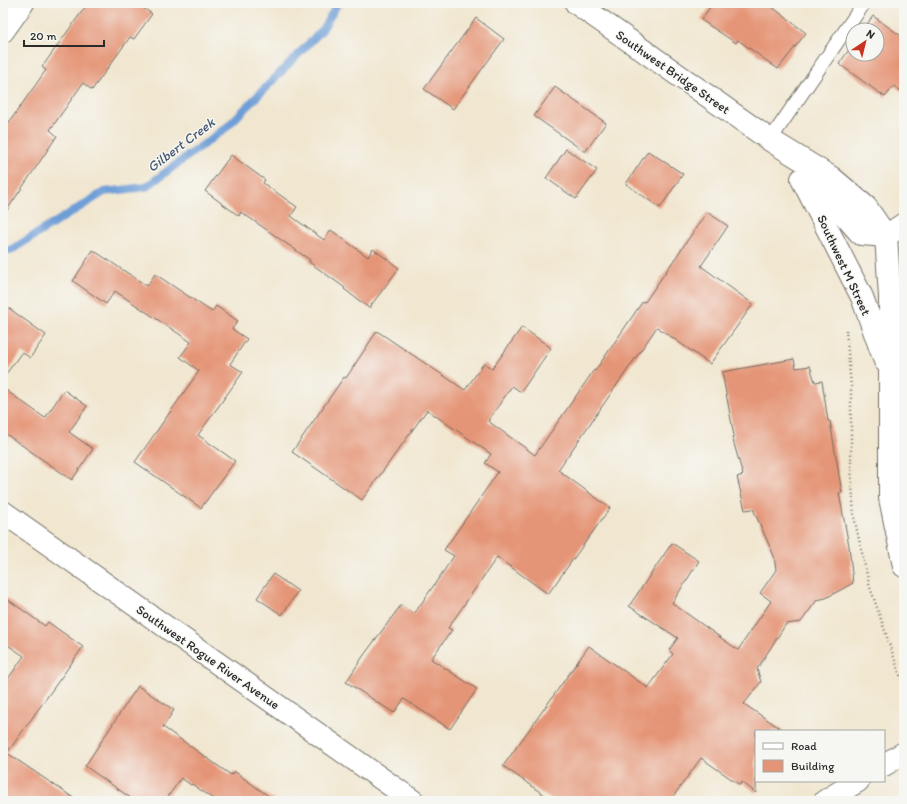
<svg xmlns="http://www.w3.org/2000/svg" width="907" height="804" viewBox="0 0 907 804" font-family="Itim,sans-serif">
  <rect width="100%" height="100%" fill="#f6f6f2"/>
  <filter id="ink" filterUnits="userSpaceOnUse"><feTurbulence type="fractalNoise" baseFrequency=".025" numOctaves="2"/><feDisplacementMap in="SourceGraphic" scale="8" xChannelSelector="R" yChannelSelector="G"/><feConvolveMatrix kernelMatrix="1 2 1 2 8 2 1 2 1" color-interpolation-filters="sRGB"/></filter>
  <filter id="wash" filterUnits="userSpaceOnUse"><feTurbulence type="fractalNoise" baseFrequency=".012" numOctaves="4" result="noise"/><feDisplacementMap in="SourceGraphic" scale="16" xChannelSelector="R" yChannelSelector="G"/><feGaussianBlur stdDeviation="0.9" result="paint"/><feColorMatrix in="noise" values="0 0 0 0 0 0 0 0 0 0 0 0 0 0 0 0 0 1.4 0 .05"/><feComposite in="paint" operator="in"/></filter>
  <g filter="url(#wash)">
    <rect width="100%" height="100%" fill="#f1e7d0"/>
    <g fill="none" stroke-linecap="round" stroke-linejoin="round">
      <path stroke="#6e9ed7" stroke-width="8" d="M 3,250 L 11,250 L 104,192 L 146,187 L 227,127 L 322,30 L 338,3"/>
    </g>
    <g id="blocks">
      <g fill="#e59577">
        <path d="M 88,3 L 136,3 L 152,14 L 134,39 L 130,37 L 92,90 L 83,83 L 50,130 L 57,136 L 3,216 L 3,131 L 46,70 L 42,67 Z"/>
        <path d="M 713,3 L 767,3 L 806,33 L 778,69 L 738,40 L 736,43 L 701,20 Z"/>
        <path d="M 873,16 L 904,38 L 904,93 L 894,86 L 885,97 L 839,64 L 853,44 L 853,54 L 877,54 L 877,30 L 863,30 Z"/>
        <path d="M 476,18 L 504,39 L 453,109 L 424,89 Z"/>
        <path d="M 555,87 L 606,123 L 585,152 L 534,116 Z"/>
        <path d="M 566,149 L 597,170 L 576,199 L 546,178 Z"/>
        <path d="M 648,151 L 683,174 L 660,208 L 626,184 Z"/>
        <path d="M 231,155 L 265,180 L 263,183 L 297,207 L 291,216 L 324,240 L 331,230 L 368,257 L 373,249 L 399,268 L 369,308 L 344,289 L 345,288 L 309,262 L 310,260 L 241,212 L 239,216 L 205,191 Z"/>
        <path d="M 707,212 L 728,226 L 701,266 L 753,304 L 710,364 L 657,327 L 558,470 L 610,508 L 548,594 L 497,557 L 448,628 L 452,630 L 431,659 L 477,689 L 450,729 L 404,699 L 394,713 L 346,682 L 364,655 L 401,605 L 414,614 L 454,556 L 444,550 L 498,472 L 485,463 L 491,454 L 427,410 L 362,500 L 292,452 L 344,377 L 346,378 L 377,331 L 465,390 L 484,363 L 492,369 L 522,327 L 551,348 L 521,392 L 512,386 L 488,421 L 535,455 L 594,370 L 595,371 L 643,301 L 645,302 Z"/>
        <path d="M 93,250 L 147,286 L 155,274 L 212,312 L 216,306 L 238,321 L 232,329 L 247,339 L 230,364 L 243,372 L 198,435 L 235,461 L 201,508 L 135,462 L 199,371 L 180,357 L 191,342 L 115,291 L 106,304 L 73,281 Z"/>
        <path d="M 3,304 L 46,335 L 30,358 L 22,352 L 3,378 Z"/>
        <path d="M 794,359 L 796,368 L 810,366 L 815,382 L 822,381 L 828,421 L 830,421 L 842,493 L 839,493 L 849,546 L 853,583 L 826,598 L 817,600 L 801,622 L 786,624 L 757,669 L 761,682 L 744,704 L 784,731 L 756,731 L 756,793 L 742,782 L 740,785 L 701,758 L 670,801 L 553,801 L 503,766 L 589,646 L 648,688 L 673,654 L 669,650 L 678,638 L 629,606 L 672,543 L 699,561 L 672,603 L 738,650 L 771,601 L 760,593 L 776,570 L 774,556 L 753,509 L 745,510 L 737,477 L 743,475 L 732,437 L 734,436 L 722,372 Z"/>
        <path d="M 3,388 L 45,418 L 64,390 L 87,406 L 69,432 L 93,449 L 72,480 L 3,432 Z"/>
        <path d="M 273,574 L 298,591 L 282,615 L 257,598 Z"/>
        <path d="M 3,596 L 45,626 L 48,622 L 83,647 L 7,753 L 78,801 L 3,801 L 3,686 L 24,656 L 3,642 Z"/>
        <path d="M 138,686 L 174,710 L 163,727 L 231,775 L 234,771 L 275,801 L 216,801 L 192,784 L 191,785 L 181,778 L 165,801 L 135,801 L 85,766 Z"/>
      </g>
    </g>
  </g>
  <g filter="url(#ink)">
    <use href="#blocks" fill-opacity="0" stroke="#706d65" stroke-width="1"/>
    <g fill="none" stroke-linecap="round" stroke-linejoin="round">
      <defs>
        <path id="service" d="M 770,140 L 864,3"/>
        <g id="minor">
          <path d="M 3,31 L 23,3"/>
          <path d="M 3,512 L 413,801"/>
          <path d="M 884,765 L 904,753"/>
          <path d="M 825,801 L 858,781"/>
        </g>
        <g id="tertiary">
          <path d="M 576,3 L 770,140 L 832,178 L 866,207 L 886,236"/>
          <path d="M 802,179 L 862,297 L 885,361"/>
          <path d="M 806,182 L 831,200 L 861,234 L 886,236"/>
          <path d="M 886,236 L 890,296 L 890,498 L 904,566"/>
          <path d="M 886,236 L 904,224"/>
        </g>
      </defs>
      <use href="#service" stroke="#706d65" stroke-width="15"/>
      <use href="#minor" stroke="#706d65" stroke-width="24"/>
      <use href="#tertiary" stroke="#706d65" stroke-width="24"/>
      <path stroke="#706d65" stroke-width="2.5" stroke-dasharray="1 3" stroke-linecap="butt" d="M 846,330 L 851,386 L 851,467 L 854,517 L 869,584 L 904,687"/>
      <use href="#service" stroke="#fff" stroke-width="13"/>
      <use href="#minor" stroke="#fff" stroke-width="22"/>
      <use href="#tertiary" stroke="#fff" stroke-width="22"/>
    </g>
  </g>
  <g text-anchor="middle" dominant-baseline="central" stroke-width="3" stroke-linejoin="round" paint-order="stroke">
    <g font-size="13" fill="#2b2b2b" stroke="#f6f6f2">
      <text transform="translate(673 72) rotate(35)">Southwest Bridge Street</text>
      <text transform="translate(844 265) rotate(65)">Southwest M Street</text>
      <text transform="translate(208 657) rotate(35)">Southwest Rogue River Avenue</text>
    </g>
    <g font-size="14" font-style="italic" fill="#465970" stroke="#f6f6f2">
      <text transform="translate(181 145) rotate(-37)">Gilbert Creek</text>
    </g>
  </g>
  <rect width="907" height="804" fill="none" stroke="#f6f6f2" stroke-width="16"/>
  <rect x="755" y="730" width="130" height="52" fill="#f6f6f2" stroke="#a5a5a2"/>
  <rect x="763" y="743" width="20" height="6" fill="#ffffff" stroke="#a5a5a2"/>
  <text x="791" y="750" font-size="12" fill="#2b2b2b">Road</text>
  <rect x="763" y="760" width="20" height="12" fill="#e59577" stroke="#a5a5a2"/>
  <text x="791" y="770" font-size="12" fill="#2b2b2b">Building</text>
  <g transform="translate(865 42) rotate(35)"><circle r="19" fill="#f6f6f2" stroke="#a5a5a2"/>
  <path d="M0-3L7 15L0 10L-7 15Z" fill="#c8321e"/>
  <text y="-6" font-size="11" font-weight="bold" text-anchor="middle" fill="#2b2b2b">N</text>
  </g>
  <path d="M24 40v6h80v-6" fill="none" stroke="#2b2b2b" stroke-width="2"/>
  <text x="30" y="40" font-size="12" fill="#2b2b2b" stroke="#f6f6f2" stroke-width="3" paint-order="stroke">20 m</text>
</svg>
